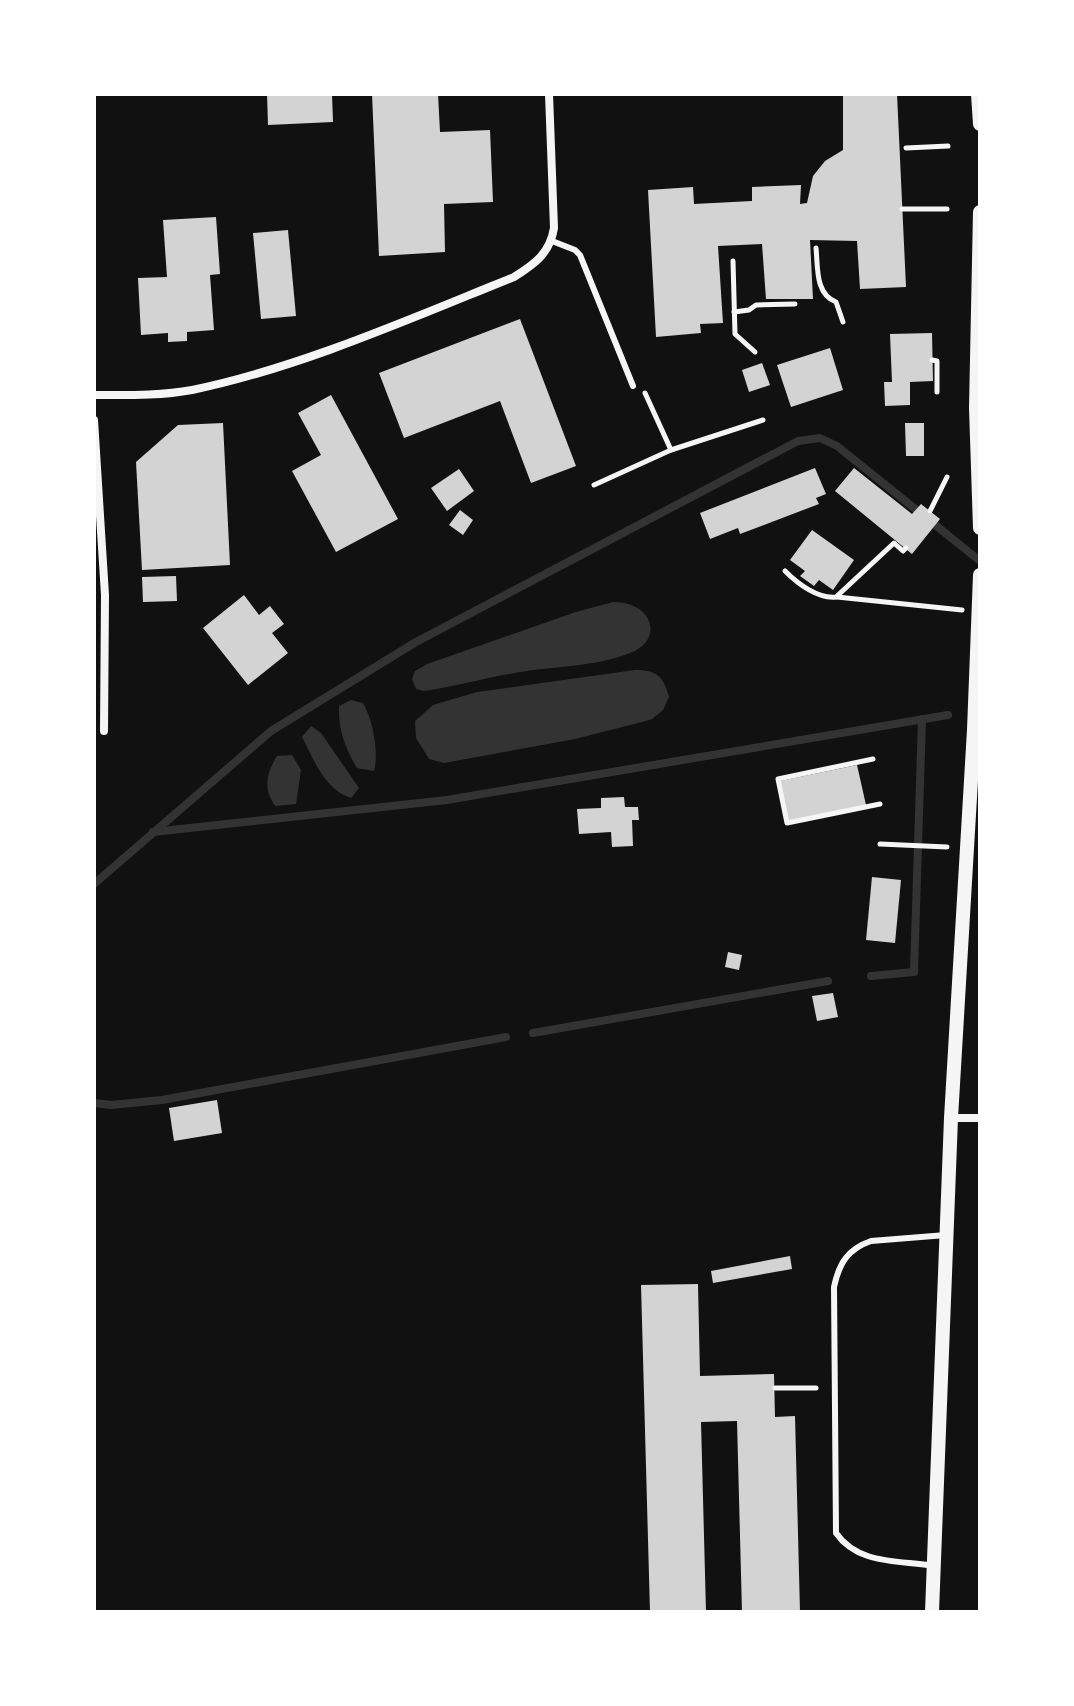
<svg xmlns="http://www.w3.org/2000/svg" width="1074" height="1706" viewBox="0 0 1074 1706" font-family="Quicksand,sans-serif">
  <rect width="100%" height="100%" fill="#111"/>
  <g fill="#333">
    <path d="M 613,602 C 654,602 664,640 630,653 C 598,666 561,666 527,671 C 492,676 459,686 424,691 L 416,689 L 412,679 L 415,671 L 427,664 L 576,612 Z"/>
    <path d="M 635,670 C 657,670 663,676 669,697 L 663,710 L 652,719 L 642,722 L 575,739 L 444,763 L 429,759 L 416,738 L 415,721 L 433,705 L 477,692 Z"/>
    <path d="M 351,700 L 363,703 C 373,720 379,753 374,771 L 357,768 C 345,748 338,729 339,706 Z"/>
    <path d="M 311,726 L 321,733 L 359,788 L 351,798 C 325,790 314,760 302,737 Z"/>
    <path d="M 292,755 L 301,770 L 296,804 L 275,806 C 263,788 266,774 277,756 Z"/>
  </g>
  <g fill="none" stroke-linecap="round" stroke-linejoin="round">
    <g stroke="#333" stroke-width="8">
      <path d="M 153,832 L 447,800 L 948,715"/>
      <path d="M 94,884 L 271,731 L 416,642 L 798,441 L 820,438 L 837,446 L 980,561"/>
      <path d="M 871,976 L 914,972 L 922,719"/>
      <path d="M 533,1033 L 828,981"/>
      <path d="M 94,1103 L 111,1105 L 162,1100 L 506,1037"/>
    </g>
  </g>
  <g fill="#d3d3d3">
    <path d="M 267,94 L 332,94 L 333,122 L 268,125 Z"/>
    <path d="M 372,94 L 438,94 L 440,132 L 490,130 L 493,202 L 444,204 L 445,252 L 379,256 Z"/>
    <path d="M 843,94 L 897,94 L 906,287 L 860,289 L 857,241 L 810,240 L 813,299 L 766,299 L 762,244 L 718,246 L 723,323 L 700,324 L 701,333 L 656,337 L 648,190 L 693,187 L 694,204 L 752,201 L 752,187 L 801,185 L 800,204 L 807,203 L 813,176 L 825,161 L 843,150 Z"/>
    <path d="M 216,217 L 220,274 L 210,275 L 214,330 L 187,332 L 187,341 L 168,342 L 168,333 L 141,335 L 138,278 L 167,277 L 163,220 Z"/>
    <path d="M 288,230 L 296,316 L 261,319 L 253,233 Z"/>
    <path d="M 520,319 L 576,466 L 531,483 L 500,401 L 404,438 L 379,373 Z"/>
    <path d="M 932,333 L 933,381 L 910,382 L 910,405 L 885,406 L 884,382 L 892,382 L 890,334 Z"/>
    <path d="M 830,348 L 843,390 L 791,407 L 777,365 Z"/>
    <path d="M 762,363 L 770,385 L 749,392 L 742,370 Z"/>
    <path d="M 331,395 L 398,519 L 336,552 L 292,471 L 321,455 L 298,413 Z"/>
    <path d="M 223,423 L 230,565 L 142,570 L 136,462 L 178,425 Z"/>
    <path d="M 905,423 L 924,423 L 924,456 L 906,456 Z"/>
    <path d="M 815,468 L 826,494 L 816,498 L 819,504 L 740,534 L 738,528 L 710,539 L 700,513 Z"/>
    <path d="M 854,468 L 912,514 L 921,504 L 940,519 L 912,554 L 835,491 Z"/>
    <path d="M 459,469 L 474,491 L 447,511 L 431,488 Z"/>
    <path d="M 460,510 L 473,520 L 463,535 L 449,525 Z"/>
    <path d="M 812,530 L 854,560 L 833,590 L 819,580 L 814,586 L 800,576 L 805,571 L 790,560 Z"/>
    <path d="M 176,576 L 177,601 L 143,602 L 142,577 Z"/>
    <path d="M 244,595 L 259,615 L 270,606 L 284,624 L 272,633 L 288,653 L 248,685 L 203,628 Z"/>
    <path d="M 857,765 L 866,805 L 788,821 L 780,781 Z"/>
    <path d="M 624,797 L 625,807 L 638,807 L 639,820 L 632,820 L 633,846 L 612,847 L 611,832 L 579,834 L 577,809 L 601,808 L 601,798 Z"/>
    <path d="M 872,877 L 901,880 L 895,943 L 866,940 Z"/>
    <path d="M 728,952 L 742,955 L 739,970 L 725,967 Z"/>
    <path d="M 833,993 L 838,1017 L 817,1021 L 812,996 Z"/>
    <path d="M 217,1100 L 222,1133 L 174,1141 L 169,1108 Z"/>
    <path d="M 790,1256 L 792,1269 L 713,1283 L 711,1271 Z"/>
    <path d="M 698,1284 L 700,1376 L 774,1374 L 775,1417 L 795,1416 L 800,1612 L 742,1612 L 737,1421 L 701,1422 L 706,1612 L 650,1612 L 641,1285 Z"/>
  </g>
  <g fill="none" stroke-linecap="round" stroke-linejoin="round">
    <g stroke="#f5f5f5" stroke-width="5">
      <path d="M 906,148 L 948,146"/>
      <path d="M 902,209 L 947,209"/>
      <path d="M 816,248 C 818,267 815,294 836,302 L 843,322"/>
      <path d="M 733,261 L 735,334 L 755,352"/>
      <path d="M 734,312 L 749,310 L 756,305 L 795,304"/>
      <path d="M 932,360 L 937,361 L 937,392"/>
      <path d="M 645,393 L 671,450"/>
      <path d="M 594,485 L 671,450 L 763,420"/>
      <path d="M 930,511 L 947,477"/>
      <path d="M 785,571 C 798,584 818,599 836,597 L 894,543 L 903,551 L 906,548"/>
      <path d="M 837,597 L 962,610"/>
      <path d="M 873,759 L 778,779 L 787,823 L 880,804"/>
      <path d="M 880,844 L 947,847"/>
      <path d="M 775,1388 L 816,1388"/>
    </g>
    <g stroke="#f5f5f5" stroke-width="6">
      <path d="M 552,241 L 575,250 L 580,255 L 633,386"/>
      <path d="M 934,1566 C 899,1560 858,1565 836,1533 L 834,1287 C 839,1263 848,1249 871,1241 L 946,1235"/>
    </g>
    <g stroke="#f5f5f5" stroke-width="8">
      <path d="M 94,395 C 126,395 160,396 192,390 C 299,368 412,318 514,277 C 535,264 550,253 554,228 L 549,94"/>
      <path d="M 94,420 L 105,595 L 104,731"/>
      <path d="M 951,1118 L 980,1118"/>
    </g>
    <g stroke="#f5f5f5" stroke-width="14">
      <path d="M 978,94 L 980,124"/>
      <path d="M 980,212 L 976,408 L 980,528"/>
      <path d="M 932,1612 L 951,1118 L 974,730 L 980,575"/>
    </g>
  </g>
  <rect width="1074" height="1706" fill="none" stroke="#ffffff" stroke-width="192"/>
</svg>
